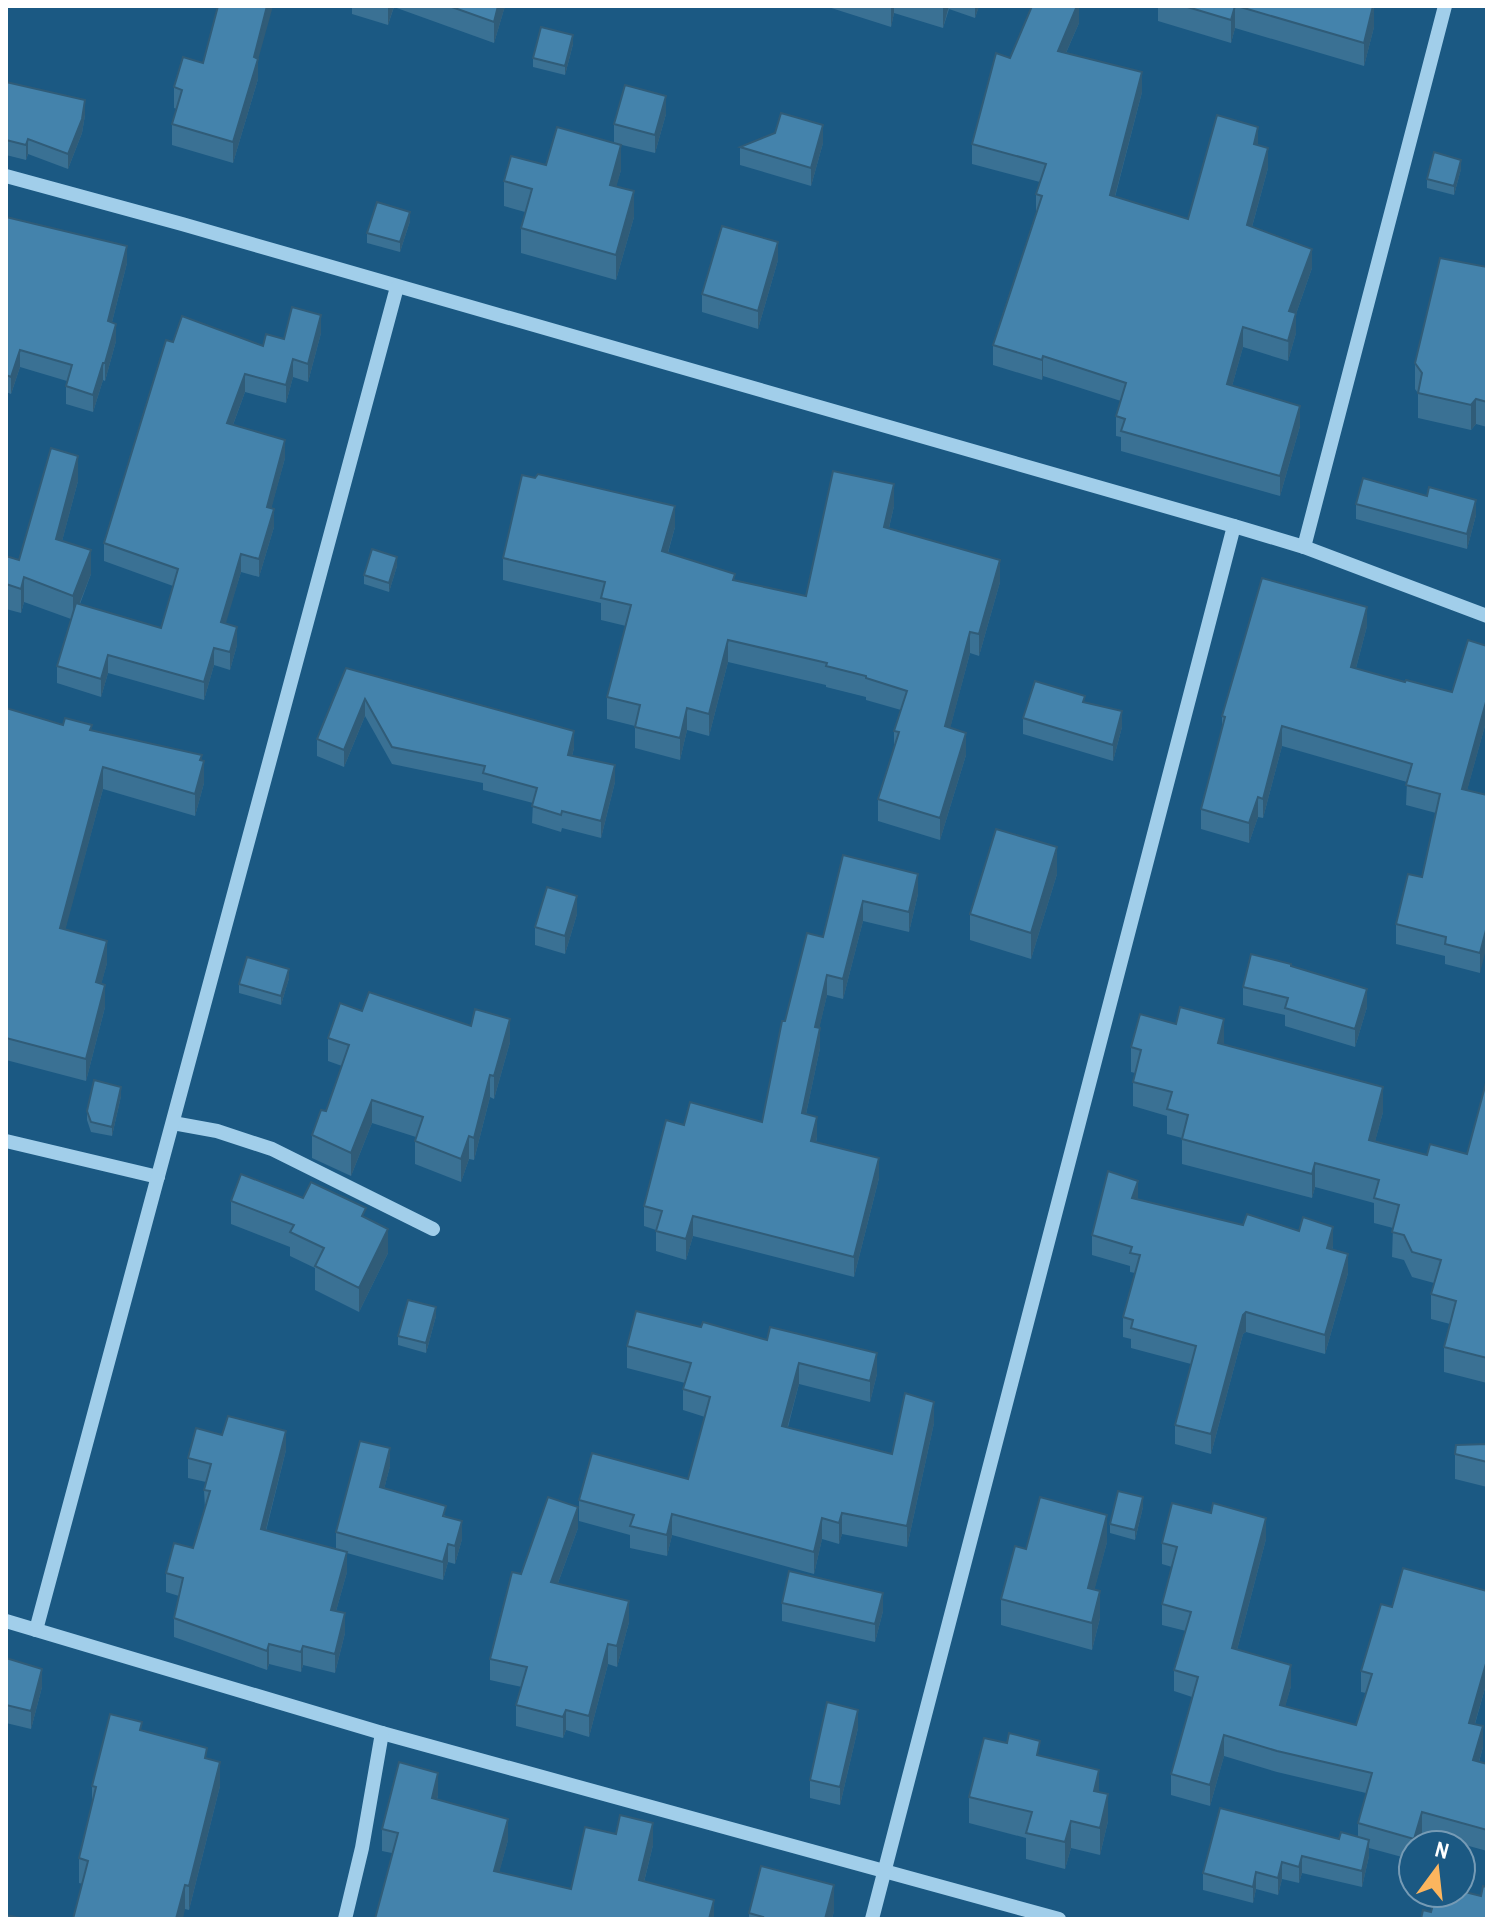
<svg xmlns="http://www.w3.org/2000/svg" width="1493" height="1925" viewBox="0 0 1493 1925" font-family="'Archivo Narrow',sans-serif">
  <rect width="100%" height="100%" fill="#1b5983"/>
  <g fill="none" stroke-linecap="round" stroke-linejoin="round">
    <g stroke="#a1ceea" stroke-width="14">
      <path d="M 6,176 L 182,224 L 1234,526 L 1304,547 L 1487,616"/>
      <path d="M 1304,547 L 1445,6"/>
      <path d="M 173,1123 L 217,1131 L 272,1149 L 433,1229"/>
      <path d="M 6,1141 L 158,1177"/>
      <path d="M 6,1621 L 382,1733 L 1059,1919"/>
      <path d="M 36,1630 L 397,287"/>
      <path d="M 345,1919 L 362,1848 L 382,1733"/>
      <path d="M 872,1919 L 1234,526"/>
    </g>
  </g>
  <g fill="#3a7194">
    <path d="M 345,6 L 505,6 L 494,43 L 394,7 L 388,25 L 352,14 L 352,8 Z"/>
    <path d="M 825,6 L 979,6 L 975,18 L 949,9 L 943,28 L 894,13 L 891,27 Z"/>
    <path d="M 1079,6 L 1079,23 L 1066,53 L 1142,92 L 1115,197 L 1188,219 L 1258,145 L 1268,168 L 1252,227 L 1312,268 L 1296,314 L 1296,333 L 1288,361 L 1243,347 L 1232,386 L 1300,426 L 1280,496 L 1121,451 L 1121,437 L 1116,436 L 1116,416 L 1121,401 L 1043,376 L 1042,380 L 993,365 L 993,345 L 1036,214 L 1036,194 L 1040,182 L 972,164 L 972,144 L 1010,58 Z"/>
    <path d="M 1158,6 L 1374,6 L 1374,27 L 1364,66 L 1235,28 L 1231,43 L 1158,21 Z"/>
    <path d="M 573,44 L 565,75 L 533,67 L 533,58 Z"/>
    <path d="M 258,60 L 258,79 L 233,163 L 172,145 L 172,124 L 177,109 L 174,108 L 174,87 Z"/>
    <path d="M 6,82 L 85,115 L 82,133 L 68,169 L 28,154 L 26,160 L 6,155 Z"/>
    <path d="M 666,114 L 655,153 L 614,143 L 614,124 Z"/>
    <path d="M 823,143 L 811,186 L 740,165 L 740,147 Z"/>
    <path d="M 546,165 L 621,170 L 616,186 L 634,217 L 616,280 L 521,253 L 521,228 L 525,212 L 504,206 L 504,181 Z"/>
    <path d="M 1461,169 L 1454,195 L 1427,188 L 1427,179 Z"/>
    <path d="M 6,217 L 127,263 L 112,322 L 116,341 L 105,381 L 103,380 L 93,412 L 66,404 L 66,386 L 67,381 L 20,367 L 11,394 L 6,392 Z"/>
    <path d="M 410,221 L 400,252 L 367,243 L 367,233 Z"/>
    <path d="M 778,260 L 758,329 L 702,312 L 702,294 Z"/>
    <path d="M 1487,267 L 1487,427 L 1476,424 L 1471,430 L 1418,418 L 1418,393 L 1415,389 L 1415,363 Z"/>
    <path d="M 321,333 L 308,382 L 293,377 L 286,403 L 245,392 L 233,425 L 285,458 L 271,508 L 274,527 L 259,577 L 241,572 L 225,623 L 237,645 L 230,670 L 214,665 L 204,700 L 108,673 L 101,697 L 57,683 L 57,666 L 71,619 L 24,602 L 21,613 L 6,609 L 6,556 L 19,560 L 78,481 L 62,541 L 91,574 L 80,604 L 161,628 L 173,586 L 104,561 L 104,543 L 173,342 L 263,346 L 284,339 Z"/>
    <path d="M 1356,504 L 1476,515 L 1467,549 L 1356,519 Z"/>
    <path d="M 894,506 L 889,528 L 1000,582 L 979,656 L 970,653 L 950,728 L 966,755 L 940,840 L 878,821 L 878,799 L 894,748 L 894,731 L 901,710 L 866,700 L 866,697 L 826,687 L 826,685 L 728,662 L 709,736 L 687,730 L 680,760 L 635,748 L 635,726 L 607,719 L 607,697 L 626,626 L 601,620 L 601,603 L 503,580 L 503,558 L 675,527 L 668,553 L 735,580 L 806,596 Z"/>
    <path d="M 397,566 L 389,592 L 364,584 L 364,575 Z"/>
    <path d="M 1367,626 L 1356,668 L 1405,682 L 1452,692 L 1487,646 L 1487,723 L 1486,722 L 1467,790 L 1487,795 L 1480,973 L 1445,964 L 1445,956 L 1396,944 L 1396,924 L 1422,877 L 1436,813 L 1406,805 L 1407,782 L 1282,746 L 1263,818 L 1258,817 L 1249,843 L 1201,829 L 1201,809 L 1222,729 L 1222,716 Z"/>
    <path d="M 346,668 L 574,748 L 572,756 L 615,782 L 601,838 L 562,828 L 561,832 L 532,823 L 533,803 L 483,790 L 483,783 L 392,764 L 365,716 L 344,767 L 317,756 L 317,739 Z"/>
    <path d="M 6,708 L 63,725 L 92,730 L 202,760 L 204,783 L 195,816 L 103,789 L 65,929 L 107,963 L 101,984 L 105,1007 L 86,1081 L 6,1060 Z"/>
    <path d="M 1023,718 L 1122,727 L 1113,761 L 1023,734 Z"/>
    <path d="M 843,855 L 918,894 L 909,932 L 863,921 L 843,999 L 827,995 L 819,1028 L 820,1048 L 806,1114 L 817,1137 L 816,1142 L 879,1178 L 854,1277 L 693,1236 L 686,1260 L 656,1251 L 656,1230 L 644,1226 L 644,1206 L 684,1125 L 762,1122 L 785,1021 L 823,937 Z"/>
    <path d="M 1057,874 L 1031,959 L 970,940 L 970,914 Z"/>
    <path d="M 577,914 L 565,954 L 535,945 L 535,927 Z"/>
    <path d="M 1291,966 L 1367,1007 L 1355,1047 L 1285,1026 L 1285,1015 L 1243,1005 L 1243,987 Z"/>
    <path d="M 289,978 L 281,1005 L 239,993 L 239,984 Z"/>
    <path d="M 362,1011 L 510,1042 L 494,1099 L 490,1097 L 474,1160 L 469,1159 L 461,1182 L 415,1164 L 415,1141 L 416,1137 L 372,1123 L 351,1176 L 312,1158 L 312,1135 L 326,1111 L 342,1066 L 328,1061 L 328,1038 Z"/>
    <path d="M 1176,1024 L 1383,1112 L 1375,1141 L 1427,1155 L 1467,1154 L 1487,1079 L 1487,1383 L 1444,1372 L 1444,1347 L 1450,1324 L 1431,1319 L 1431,1294 L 1434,1283 L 1412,1277 L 1404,1260 L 1392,1257 L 1393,1228 L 1374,1223 L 1374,1203 L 1315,1187 L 1312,1198 L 1182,1164 L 1182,1138 L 1167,1134 L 1167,1116 L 1133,1106 L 1133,1082 L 1135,1073 L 1131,1072 L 1131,1047 Z"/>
    <path d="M 121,1096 L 112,1136 L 91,1132 L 87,1120 L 87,1111 Z"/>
    <path d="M 303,1198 L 366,1219 L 388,1253 L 359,1312 L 315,1290 L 315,1268 L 290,1256 L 290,1247 L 231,1224 L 231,1201 Z"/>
    <path d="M 1138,1200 L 1333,1246 L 1332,1250 L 1348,1273 L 1325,1354 L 1246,1332 L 1243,1334 L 1211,1454 L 1175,1444 L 1175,1425 L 1191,1364 L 1131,1348 L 1131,1339 L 1123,1337 L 1123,1317 L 1135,1273 L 1130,1272 L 1130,1266 L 1092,1255 L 1092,1235 Z"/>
    <path d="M 636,1311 L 877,1374 L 870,1402 L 799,1384 L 788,1427 L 892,1454 L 934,1423 L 907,1547 L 842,1534 L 839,1544 L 822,1539 L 814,1574 L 672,1535 L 667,1556 L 630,1548 L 630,1535 L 579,1521 L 579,1500 L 688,1479 L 705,1417 L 683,1410 L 683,1389 L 685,1383 L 627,1368 L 627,1346 Z"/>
    <path d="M 436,1316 L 426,1353 L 398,1345 L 398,1336 Z"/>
    <path d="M 1487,1444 L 1487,1487 L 1455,1479 L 1455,1454 Z"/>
    <path d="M 286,1450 L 266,1531 L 336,1549 L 336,1532 L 390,1466 L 384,1489 L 446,1516 L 462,1539 L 455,1564 L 448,1562 L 443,1580 L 347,1553 L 347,1572 L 336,1611 L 345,1633 L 335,1673 L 303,1665 L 301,1672 L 269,1664 L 267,1670 L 174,1637 L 174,1618 L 179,1596 L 166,1592 L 166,1573 L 193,1548 L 205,1509 L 204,1490 L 206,1482 L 188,1478 L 188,1458 Z"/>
    <path d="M 1143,1507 L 1135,1540 L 1110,1533 L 1110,1524 Z"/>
    <path d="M 578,1528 L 558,1583 L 629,1622 L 617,1667 L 608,1664 L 589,1737 L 566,1730 L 563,1738 L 516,1726 L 516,1705 L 522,1687 L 490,1680 L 490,1659 L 521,1574 Z"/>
    <path d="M 1266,1539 L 1237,1650 L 1291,1686 L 1285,1706 L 1356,1725 L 1366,1693 L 1361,1692 L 1361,1671 L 1392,1607 L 1487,1591 L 1487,1681 L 1475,1724 L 1483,1747 L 1479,1762 L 1487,1764 L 1487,1851 L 1422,1833 L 1419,1845 L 1413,1845 L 1413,1860 L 1369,1848 L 1369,1856 L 1362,1887 L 1302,1873 L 1299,1883 L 1282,1879 L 1278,1895 L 1256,1889 L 1253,1903 L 1203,1890 L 1203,1873 L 1339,1839 L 1358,1837 L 1358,1823 L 1366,1793 L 1277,1772 L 1224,1756 L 1210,1806 L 1171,1795 L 1171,1774 L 1192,1697 L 1174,1691 L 1174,1670 L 1186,1631 L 1162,1625 L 1162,1604 L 1172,1567 L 1162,1564 L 1162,1543 Z"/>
    <path d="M 1107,1542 L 1094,1590 L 1100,1618 L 1092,1650 L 1001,1625 L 1001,1599 Z"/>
    <path d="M 782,1603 L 883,1611 L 875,1642 L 782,1621 Z"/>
    <path d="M 6,1658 L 42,1687 L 31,1729 L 6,1723 Z"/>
    <path d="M 858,1728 L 840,1805 L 810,1798 L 810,1780 Z"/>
    <path d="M 142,1730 L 207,1758 L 220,1786 L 189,1910 L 79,1883 L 79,1858 L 92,1805 L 92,1786 Z"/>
    <path d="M 1040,1756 L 1099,1792 L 1108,1821 L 1100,1855 L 1071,1848 L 1065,1869 L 1026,1859 L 1026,1838 L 969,1823 L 969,1797 Z"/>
    <path d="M 438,1795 L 437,1800 L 508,1840 L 499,1872 L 571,1889 L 653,1845 L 644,1882 L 714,1919 L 382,1851 L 382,1829 Z"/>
    <path d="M 834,1911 L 832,1919 L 749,1919 L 749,1913 Z"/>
  </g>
  <g fill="#305c78">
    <path d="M 267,6 L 273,6 L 258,60 L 258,79 L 233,163 L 233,142 Z"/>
    <path d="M 388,6 L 394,6 L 388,25 Z"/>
    <path d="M 498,6 L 505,6 L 494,43 L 494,22 Z"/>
    <path d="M 891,6 L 894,6 L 894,13 L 891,27 Z"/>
    <path d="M 943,6 L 949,6 L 943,28 Z"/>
    <path d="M 975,6 L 979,6 L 975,18 Z"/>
    <path d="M 1077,6 L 1079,6 L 1079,23 L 1058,71 L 1058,51 Z"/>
    <path d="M 1235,6 L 1235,28 L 1231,43 L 1231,20 Z"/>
    <path d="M 1374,6 L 1374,27 L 1364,66 L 1364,43 Z"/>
    <path d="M 573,35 L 573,44 L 565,75 L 565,66 Z"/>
    <path d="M 1142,72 L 1142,92 L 1110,215 L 1110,195 Z"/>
    <path d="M 666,96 L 666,114 L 655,153 L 655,135 Z"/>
    <path d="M 85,100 L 85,115 L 82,133 L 68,169 L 68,154 Z"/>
    <path d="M 823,125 L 823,143 L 811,186 L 811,168 Z"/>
    <path d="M 1258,127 L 1258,147 L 1254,144 Z"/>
    <path d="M 28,139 L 28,154 L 26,160 L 26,145 Z"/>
    <path d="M 621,145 L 621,170 L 610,210 L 610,185 Z"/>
    <path d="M 1268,148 L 1268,168 L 1247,245 L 1247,225 Z"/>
    <path d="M 1461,160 L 1461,169 L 1454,195 L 1454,186 Z"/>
    <path d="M 634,191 L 634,217 L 616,280 L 616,255 Z"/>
    <path d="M 410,212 L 410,221 L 400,252 L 400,242 Z"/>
    <path d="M 778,242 L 778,260 L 758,329 L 758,311 Z"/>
    <path d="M 127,246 L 127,263 L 108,338 L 108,321 Z"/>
    <path d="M 1312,249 L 1312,268 L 1296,314 L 1296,333 L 1288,361 L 1289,311 Z"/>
    <path d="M 321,315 L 321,333 L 308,382 L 308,364 Z"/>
    <path d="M 116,324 L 116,341 L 105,381 L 105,363 Z"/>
    <path d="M 1243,327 L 1243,347 L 1227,404 L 1227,384 Z"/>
    <path d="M 20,350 L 20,367 L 11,394 L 11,377 Z"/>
    <path d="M 1043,356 L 1043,376 L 1042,380 L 1042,360 Z"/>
    <path d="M 293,359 L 293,377 L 286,403 L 286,385 Z"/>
    <path d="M 103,363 L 103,380 L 93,412 L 93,395 Z"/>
    <path d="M 245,374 L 245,392 L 227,441 L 227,423 Z"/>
    <path d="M 1476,399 L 1476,424 L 1471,430 L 1471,405 Z"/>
    <path d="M 1300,406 L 1300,426 L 1280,496 L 1280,476 Z"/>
    <path d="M 285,440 L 285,458 L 267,525 L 267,507 Z"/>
    <path d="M 78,456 L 78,481 L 56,564 L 56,539 Z"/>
    <path d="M 894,484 L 894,506 L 884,549 L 884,527 Z"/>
    <path d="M 1476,500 L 1476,515 L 1467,549 L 1467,534 Z"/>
    <path d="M 675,506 L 675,527 L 662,573 L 662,551 Z"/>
    <path d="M 274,509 L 274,527 L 259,577 L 259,559 Z"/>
    <path d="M 91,550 L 91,574 L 73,620 L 73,596 Z"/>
    <path d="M 241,554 L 241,572 L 221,640 L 221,622 Z"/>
    <path d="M 397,557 L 397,566 L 389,592 L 389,583 Z"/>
    <path d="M 1000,560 L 1000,582 L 979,656 L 979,634 Z"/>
    <path d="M 24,577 L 24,602 L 21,613 L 21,589 Z"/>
    <path d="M 1367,607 L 1367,626 L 1351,687 L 1351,667 Z"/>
    <path d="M 237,627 L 237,645 L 230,670 L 230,652 Z"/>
    <path d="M 970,632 L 970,653 L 945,748 L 945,726 Z"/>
    <path d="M 728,640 L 728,662 L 709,736 L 709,714 Z"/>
    <path d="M 214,648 L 214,665 L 204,700 L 204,682 Z"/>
    <path d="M 108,655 L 108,673 L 101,697 L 101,679 Z"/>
    <path d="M 365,699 L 365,716 L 344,767 L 344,750 Z"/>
    <path d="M 1486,702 L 1486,722 L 1462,809 L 1462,789 Z"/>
    <path d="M 687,708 L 687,730 L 680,760 L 680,738 Z"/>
    <path d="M 1122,711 L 1122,727 L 1113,761 L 1113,745 Z"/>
    <path d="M 1282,726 L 1282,746 L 1263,818 L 1263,799 Z"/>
    <path d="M 574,731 L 574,748 L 568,772 L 568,755 Z"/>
    <path d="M 966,733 L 966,755 L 940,840 L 940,818 Z"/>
    <path d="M 202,755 L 202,770 L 204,761 L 204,783 L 195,816 L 195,794 Z"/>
    <path d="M 615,765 L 615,782 L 601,838 L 601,821 Z"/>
    <path d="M 103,767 L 103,789 L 60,950 L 60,928 Z"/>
    <path d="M 1258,797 L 1258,817 L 1249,843 L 1249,823 Z"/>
    <path d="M 1057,847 L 1057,874 L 1031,959 L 1031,933 Z"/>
    <path d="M 918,874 L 918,894 L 909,932 L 909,912 Z"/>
    <path d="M 577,896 L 577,914 L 565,954 L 565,936 Z"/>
    <path d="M 863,901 L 863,921 L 843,999 L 843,979 Z"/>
    <path d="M 1487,926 L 1487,945 L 1480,973 L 1480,953 Z"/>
    <path d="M 107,941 L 107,963 L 96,1004 L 96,982 Z"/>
    <path d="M 289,969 L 289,978 L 281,1005 L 281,996 Z"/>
    <path d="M 827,975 L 827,995 L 815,1047 L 815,1027 Z"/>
    <path d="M 105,985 L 105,1007 L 86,1081 L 86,1059 Z"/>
    <path d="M 1367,989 L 1367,1007 L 1355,1047 L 1355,1029 Z"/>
    <path d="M 510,1019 L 510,1042 L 494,1099 L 494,1076 Z"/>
    <path d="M 1224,1019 L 1224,1044 L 1218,1068 L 1218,1043 Z"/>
    <path d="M 820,1028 L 820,1048 L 802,1133 L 802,1113 Z"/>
    <path d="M 490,1075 L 490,1097 L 474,1160 L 474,1138 Z"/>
    <path d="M 121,1087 L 121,1096 L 112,1136 L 112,1127 Z"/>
    <path d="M 1383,1087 L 1383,1112 L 1369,1164 L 1369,1140 Z"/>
    <path d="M 372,1100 L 372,1123 L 351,1176 L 351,1153 Z"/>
    <path d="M 817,1117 L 817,1137 L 811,1161 L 811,1141 Z"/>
    <path d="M 469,1136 L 469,1159 L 461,1182 L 461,1159 Z"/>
    <path d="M 879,1158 L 879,1178 L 854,1277 L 854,1257 Z"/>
    <path d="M 1315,1163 L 1315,1187 L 1312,1198 L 1312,1174 Z"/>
    <path d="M 1138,1181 L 1138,1200 L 1132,1198 Z"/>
    <path d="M 693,1216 L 693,1236 L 686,1260 L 686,1239 Z"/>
    <path d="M 1333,1227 L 1333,1246 L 1327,1268 L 1327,1248 Z"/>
    <path d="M 388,1229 L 388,1253 L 359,1312 L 359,1288 Z"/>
    <path d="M 1348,1254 L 1348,1273 L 1325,1354 L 1325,1335 Z"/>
    <path d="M 436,1307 L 436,1316 L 426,1353 L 426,1343 Z"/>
    <path d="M 1246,1312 L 1246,1332 L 1243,1334 L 1211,1454 L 1211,1434 L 1243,1315 Z"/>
    <path d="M 877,1353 L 877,1374 L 870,1402 L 870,1381 Z"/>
    <path d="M 799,1363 L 799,1384 L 782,1447 L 782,1426 Z"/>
    <path d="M 934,1402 L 934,1423 L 907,1547 L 907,1526 Z"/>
    <path d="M 286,1431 L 286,1450 L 261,1549 L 261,1529 Z"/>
    <path d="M 390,1448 L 390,1466 L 380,1505 L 380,1487 Z"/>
    <path d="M 1143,1497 L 1143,1507 L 1135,1540 L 1135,1530 Z"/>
    <path d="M 578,1507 L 578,1528 L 551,1602 L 551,1582 Z"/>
    <path d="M 842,1513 L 842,1534 L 839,1544 L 839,1523 Z"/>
    <path d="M 672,1514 L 672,1535 L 667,1556 L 667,1535 Z"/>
    <path d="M 1107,1515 L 1107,1542 L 1088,1615 L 1088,1588 Z"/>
    <path d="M 822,1518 L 822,1539 L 814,1574 L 814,1552 Z"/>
    <path d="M 1266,1518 L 1266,1539 L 1232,1669 L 1232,1648 Z"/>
    <path d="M 462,1521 L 462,1539 L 455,1564 L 455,1546 Z"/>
    <path d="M 448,1544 L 448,1562 L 443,1580 L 443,1562 Z"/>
    <path d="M 347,1552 L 347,1572 L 331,1629 L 331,1610 Z"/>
    <path d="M 1100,1591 L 1100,1618 L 1092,1650 L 1092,1623 Z"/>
    <path d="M 883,1593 L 883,1611 L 875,1642 L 875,1624 Z"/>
    <path d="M 629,1601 L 629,1622 L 617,1667 L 617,1646 Z"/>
    <path d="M 345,1613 L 345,1633 L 335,1673 L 335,1654 Z"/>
    <path d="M 269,1644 L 269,1664 L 267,1670 L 267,1651 Z"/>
    <path d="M 608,1644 L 608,1664 L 589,1737 L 589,1716 Z"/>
    <path d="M 303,1646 L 303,1665 L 301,1672 L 301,1652 Z"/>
    <path d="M 1487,1660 L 1487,1681 L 1469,1744 L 1469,1723 Z"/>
    <path d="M 1291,1665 L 1291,1686 L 1280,1726 L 1280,1705 Z"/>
    <path d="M 42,1669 L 42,1687 L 31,1729 L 31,1711 Z"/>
    <path d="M 566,1710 L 566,1730 L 563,1738 L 563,1717 Z"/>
    <path d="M 858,1710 L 858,1728 L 840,1805 L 840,1787 Z"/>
    <path d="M 1483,1726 L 1483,1747 L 1473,1782 L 1473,1760 Z"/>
    <path d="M 1224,1735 L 1224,1756 L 1210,1806 L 1210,1785 Z"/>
    <path d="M 8,1761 L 8,1779 L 6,1788 L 6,1770 Z"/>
    <path d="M 220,1762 L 220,1786 L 189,1910 L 189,1886 Z"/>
    <path d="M 1099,1770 L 1099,1797 L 1094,1791 Z"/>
    <path d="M 438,1773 L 438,1795 L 432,1820 L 432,1798 Z"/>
    <path d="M 1108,1794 L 1108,1821 L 1100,1855 L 1100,1828 Z"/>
    <path d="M 1422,1812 L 1422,1833 L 1419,1845 L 1414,1845 L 1414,1839 Z"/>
    <path d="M 508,1819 L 508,1840 L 494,1892 L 494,1871 Z"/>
    <path d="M 1071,1821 L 1071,1848 L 1065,1869 L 1065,1842 Z"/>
    <path d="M 653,1823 L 653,1845 L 639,1902 L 639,1880 Z"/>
    <path d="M 1369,1840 L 1369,1856 L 1362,1887 L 1362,1871 Z"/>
    <path d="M 1302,1856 L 1302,1873 L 1299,1883 L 1299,1867 Z"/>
    <path d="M 1282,1862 L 1282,1879 L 1278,1895 L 1278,1878 Z"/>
    <path d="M 1256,1872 L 1256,1889 L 1253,1903 L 1253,1887 Z"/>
    <path d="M 185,1885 L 185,1909 L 183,1919 L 176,1919 Z"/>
    <path d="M 834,1885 L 834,1911 L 832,1919 L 825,1919 Z"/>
    <path d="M 714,1900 L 714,1919 L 709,1919 Z"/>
  </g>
  <g fill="#4483ac" stroke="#305c78" stroke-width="2">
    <path d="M 218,6 L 267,6 L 254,57 L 258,59 L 233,142 L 172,124 L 182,90 L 174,87 L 183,57 L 203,63 Z"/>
    <path d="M 449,6 L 498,6 L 494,22 Z"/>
    <path d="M 1032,6 L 1077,6 L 1058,51 L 1142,72 L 1110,195 L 1188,219 L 1217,115 L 1258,127 L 1254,144 L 1268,148 L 1247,225 L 1312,249 L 1289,311 L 1296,313 L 1288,341 L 1243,327 L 1227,384 L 1300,406 L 1280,476 L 1121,431 L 1125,419 L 1116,416 L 1126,383 L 1043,356 L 1042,360 L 993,345 L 1042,196 L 1036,194 L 1046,164 L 972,144 L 996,53 L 1010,58 Z"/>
    <path d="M 1184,6 L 1235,6 L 1231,20 Z"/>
    <path d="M 1237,6 L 1373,6 L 1364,43 Z"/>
    <path d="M 541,27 L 573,35 L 565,66 L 533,58 Z"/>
    <path d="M 6,82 L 85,100 L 82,119 L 68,154 L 28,139 L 26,145 L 6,140 Z"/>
    <path d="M 625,85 L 666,96 L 655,135 L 614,124 Z"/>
    <path d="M 781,113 L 823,125 L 811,168 L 740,147 L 775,133 Z"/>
    <path d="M 557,127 L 621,145 L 610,185 L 634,191 L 616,255 L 521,228 L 532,189 L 504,181 L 511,156 L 546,165 Z"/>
    <path d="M 1434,152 L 1461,160 L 1454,186 L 1427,179 Z"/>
    <path d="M 377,202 L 410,212 L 400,242 L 367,233 Z"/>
    <path d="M 6,217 L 127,246 L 108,321 L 116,324 L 105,363 L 103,363 L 93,395 L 66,386 L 72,365 L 20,350 L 11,377 L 6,375 Z"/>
    <path d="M 722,226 L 778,242 L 758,311 L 702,294 Z"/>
    <path d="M 1440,258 L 1487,267 L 1487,402 L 1476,399 L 1471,405 L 1418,393 L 1422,373 L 1415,363 Z"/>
    <path d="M 292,307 L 321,315 L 308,364 L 293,359 L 286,385 L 245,374 L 227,423 L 285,440 L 267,507 L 274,509 L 259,559 L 241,554 L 221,622 L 237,627 L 230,652 L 214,648 L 204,682 L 108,655 L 101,679 L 57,666 L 76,603 L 161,628 L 178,569 L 104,543 L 166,340 L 173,342 L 182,316 L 263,346 L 266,334 L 284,339 Z"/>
    <path d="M 51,448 L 78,456 L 56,539 L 91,550 L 73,596 L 24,577 L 21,589 L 6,584 L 6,556 L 19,560 Z"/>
    <path d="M 833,471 L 894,484 L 884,527 L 1000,560 L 979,634 L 970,632 L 945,726 L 966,733 L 940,818 L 878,799 L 899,732 L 894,731 L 907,691 L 866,678 L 866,676 L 826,666 L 827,663 L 728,640 L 709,714 L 687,708 L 680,738 L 635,727 L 640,705 L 607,697 L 631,605 L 601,598 L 605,582 L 503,558 L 522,475 L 535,478 L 538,474 L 675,506 L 662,551 L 735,574 L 733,580 L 806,596 Z"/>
    <path d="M 1363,478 L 1427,496 L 1429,487 L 1476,500 L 1467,534 L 1356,504 Z"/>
    <path d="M 372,549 L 397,557 L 389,583 L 364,575 Z"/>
    <path d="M 1262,578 L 1367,607 L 1351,667 L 1405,682 L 1406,680 L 1452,692 L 1468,640 L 1487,646 L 1487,703 L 1486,702 L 1462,789 L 1487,795 L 1487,926 L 1480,953 L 1445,944 L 1446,937 L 1396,924 L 1408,874 L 1422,877 L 1440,794 L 1406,785 L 1412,764 L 1282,726 L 1263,799 L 1258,797 L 1249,823 L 1201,809 L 1225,717 L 1222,716 Z"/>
    <path d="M 346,668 L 574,731 L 568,755 L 615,765 L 601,821 L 562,811 L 561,815 L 532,806 L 537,788 L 483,773 L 485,766 L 392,747 L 365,699 L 344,750 L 317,739 Z"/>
    <path d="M 1035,681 L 1085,696 L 1083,702 L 1122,711 L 1113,745 L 1023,718 Z"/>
    <path d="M 6,708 L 63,725 L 65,718 L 92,725 L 90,730 L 202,755 L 200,760 L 204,761 L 195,794 L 103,767 L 60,928 L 107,941 L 96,982 L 105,985 L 86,1059 L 6,1038 Z"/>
    <path d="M 996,829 L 1057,847 L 1031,933 L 970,914 Z"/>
    <path d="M 843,855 L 918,874 L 909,912 L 863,901 L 843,979 L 827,975 L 815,1027 L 820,1028 L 802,1113 L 817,1117 L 811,1141 L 879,1158 L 854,1257 L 693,1216 L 686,1239 L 656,1231 L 662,1211 L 644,1206 L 666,1120 L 684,1125 L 690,1102 L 762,1122 L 782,1021 L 785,1021 L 807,933 L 823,937 Z"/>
    <path d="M 547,887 L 577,896 L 565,936 L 535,927 Z"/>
    <path d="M 1251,954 L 1291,964 L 1291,966 L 1367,989 L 1355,1029 L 1285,1008 L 1288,998 L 1243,987 Z"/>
    <path d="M 247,957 L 289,969 L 281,996 L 239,984 Z"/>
    <path d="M 369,992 L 471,1026 L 475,1009 L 510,1019 L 494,1076 L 490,1075 L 474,1138 L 469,1136 L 461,1159 L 415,1141 L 423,1117 L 372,1100 L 351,1153 L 312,1135 L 321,1110 L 326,1111 L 349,1045 L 328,1038 L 340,1003 L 362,1011 Z"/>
    <path d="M 1180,1007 L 1224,1019 L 1218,1043 L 1383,1087 L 1369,1140 L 1427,1155 L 1430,1144 L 1467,1154 L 1487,1079 L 1487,1358 L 1444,1347 L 1456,1301 L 1431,1294 L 1441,1260 L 1412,1252 L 1404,1235 L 1392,1232 L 1399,1205 L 1374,1198 L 1379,1180 L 1315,1163 L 1312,1174 L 1182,1139 L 1188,1115 L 1167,1109 L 1172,1092 L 1133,1082 L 1141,1050 L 1131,1047 L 1140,1014 L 1176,1024 Z"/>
    <path d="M 94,1080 L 121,1087 L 112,1127 L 91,1122 L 87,1111 Z"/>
    <path d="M 1108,1171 L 1138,1181 L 1132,1198 L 1243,1225 L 1247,1214 L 1299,1231 L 1303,1217 L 1333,1227 L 1327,1248 L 1348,1254 L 1325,1335 L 1246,1312 L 1243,1315 L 1211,1434 L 1175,1425 L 1196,1346 L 1131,1328 L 1133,1320 L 1123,1317 L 1140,1255 L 1130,1253 L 1132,1247 L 1092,1235 Z"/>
    <path d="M 241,1174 L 303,1198 L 311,1182 L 366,1208 L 362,1216 L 388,1229 L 359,1288 L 315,1266 L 324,1248 L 290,1232 L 294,1225 L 231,1201 Z"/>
    <path d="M 408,1300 L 436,1307 L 426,1343 L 398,1336 Z"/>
    <path d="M 636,1311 L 701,1327 L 703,1322 L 767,1340 L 770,1327 L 877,1353 L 870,1381 L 799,1363 L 782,1426 L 892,1454 L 905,1393 L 934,1402 L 907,1526 L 842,1513 L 839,1523 L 822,1518 L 814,1552 L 672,1514 L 667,1535 L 630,1526 L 634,1515 L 579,1500 L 592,1453 L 688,1479 L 710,1397 L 683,1389 L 691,1363 L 627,1346 Z"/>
    <path d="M 228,1416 L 286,1431 L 261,1529 L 347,1552 L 331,1610 L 345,1613 L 335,1654 L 303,1646 L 301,1652 L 269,1644 L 267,1651 L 174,1618 L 183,1578 L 166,1573 L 174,1543 L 193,1548 L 210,1491 L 204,1490 L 211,1464 L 188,1458 L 196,1428 L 222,1435 Z"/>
    <path d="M 360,1441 L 390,1448 L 380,1487 L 446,1506 L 443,1516 L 462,1521 L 455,1546 L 448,1544 L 443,1562 L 336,1532 Z"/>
    <path d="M 1487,1444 L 1487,1462 L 1455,1454 L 1456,1445 Z"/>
    <path d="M 1118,1491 L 1143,1497 L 1135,1530 L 1110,1524 Z"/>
    <path d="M 548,1497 L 578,1507 L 551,1582 L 629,1601 L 617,1646 L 608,1644 L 589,1716 L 566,1710 L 563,1717 L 516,1705 L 527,1667 L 490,1659 L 512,1572 L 521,1574 Z"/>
    <path d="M 1040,1497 L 1107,1515 L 1088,1588 L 1100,1591 L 1092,1623 L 1001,1599 L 1015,1546 L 1026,1549 Z"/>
    <path d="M 1172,1503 L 1211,1513 L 1213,1503 L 1266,1518 L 1232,1648 L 1291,1665 L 1280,1705 L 1356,1725 L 1372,1674 L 1361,1671 L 1381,1604 L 1392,1607 L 1403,1568 L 1487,1591 L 1487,1660 L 1469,1723 L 1483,1726 L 1473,1760 L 1487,1764 L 1487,1830 L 1422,1812 L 1414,1839 L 1358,1823 L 1372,1773 L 1277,1751 L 1224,1735 L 1210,1785 L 1171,1774 L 1198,1677 L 1174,1670 L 1191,1612 L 1162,1604 L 1177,1547 L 1162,1543 Z"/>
    <path d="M 789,1571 L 883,1593 L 875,1624 L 782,1603 Z"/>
    <path d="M 6,1658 L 42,1669 L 31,1711 L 6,1705 Z"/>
    <path d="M 827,1702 L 858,1710 L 840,1787 L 810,1780 Z"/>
    <path d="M 110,1714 L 142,1722 L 140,1730 L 207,1748 L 205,1758 L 220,1762 L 189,1886 L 185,1885 L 176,1919 L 73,1919 L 88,1861 L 79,1858 L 96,1787 L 92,1786 Z"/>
    <path d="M 1009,1733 L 1040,1741 L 1037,1755 L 1099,1770 L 1094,1791 L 1108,1794 L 1100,1828 L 1071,1821 L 1065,1842 L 1026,1833 L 1032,1812 L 969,1797 L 984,1738 L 1007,1743 Z"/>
    <path d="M 399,1762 L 438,1773 L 432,1798 L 508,1819 L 494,1871 L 571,1889 L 585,1827 L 616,1834 L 620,1815 L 653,1823 L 639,1880 L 714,1900 L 709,1919 L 375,1919 L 398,1833 L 382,1829 Z"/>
    <path d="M 1220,1808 L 1339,1839 L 1341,1832 L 1369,1840 L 1362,1871 L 1302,1856 L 1299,1867 L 1282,1862 L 1278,1878 L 1256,1872 L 1253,1887 L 1203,1873 Z"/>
    <path d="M 761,1866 L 834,1885 L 825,1919 L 762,1919 L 763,1917 L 749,1913 Z"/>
    <path d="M 1483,1886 L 1487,1887 L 1487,1919 L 1421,1919 L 1423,1910 L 1431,1912 L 1436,1893 L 1461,1893 L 1461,1891 L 1481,1896 Z"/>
    <path d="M 6,1915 L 25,1919 L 6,1919 Z"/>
  </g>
  <rect width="1493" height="1925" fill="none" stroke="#ffffff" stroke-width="16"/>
  <g transform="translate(1437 1869) rotate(15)"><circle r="38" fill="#1b5983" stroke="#769bb5" stroke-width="2"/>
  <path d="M0-6L14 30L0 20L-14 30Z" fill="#fcb55e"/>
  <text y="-12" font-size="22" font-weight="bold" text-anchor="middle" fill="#ffffff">N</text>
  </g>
</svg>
